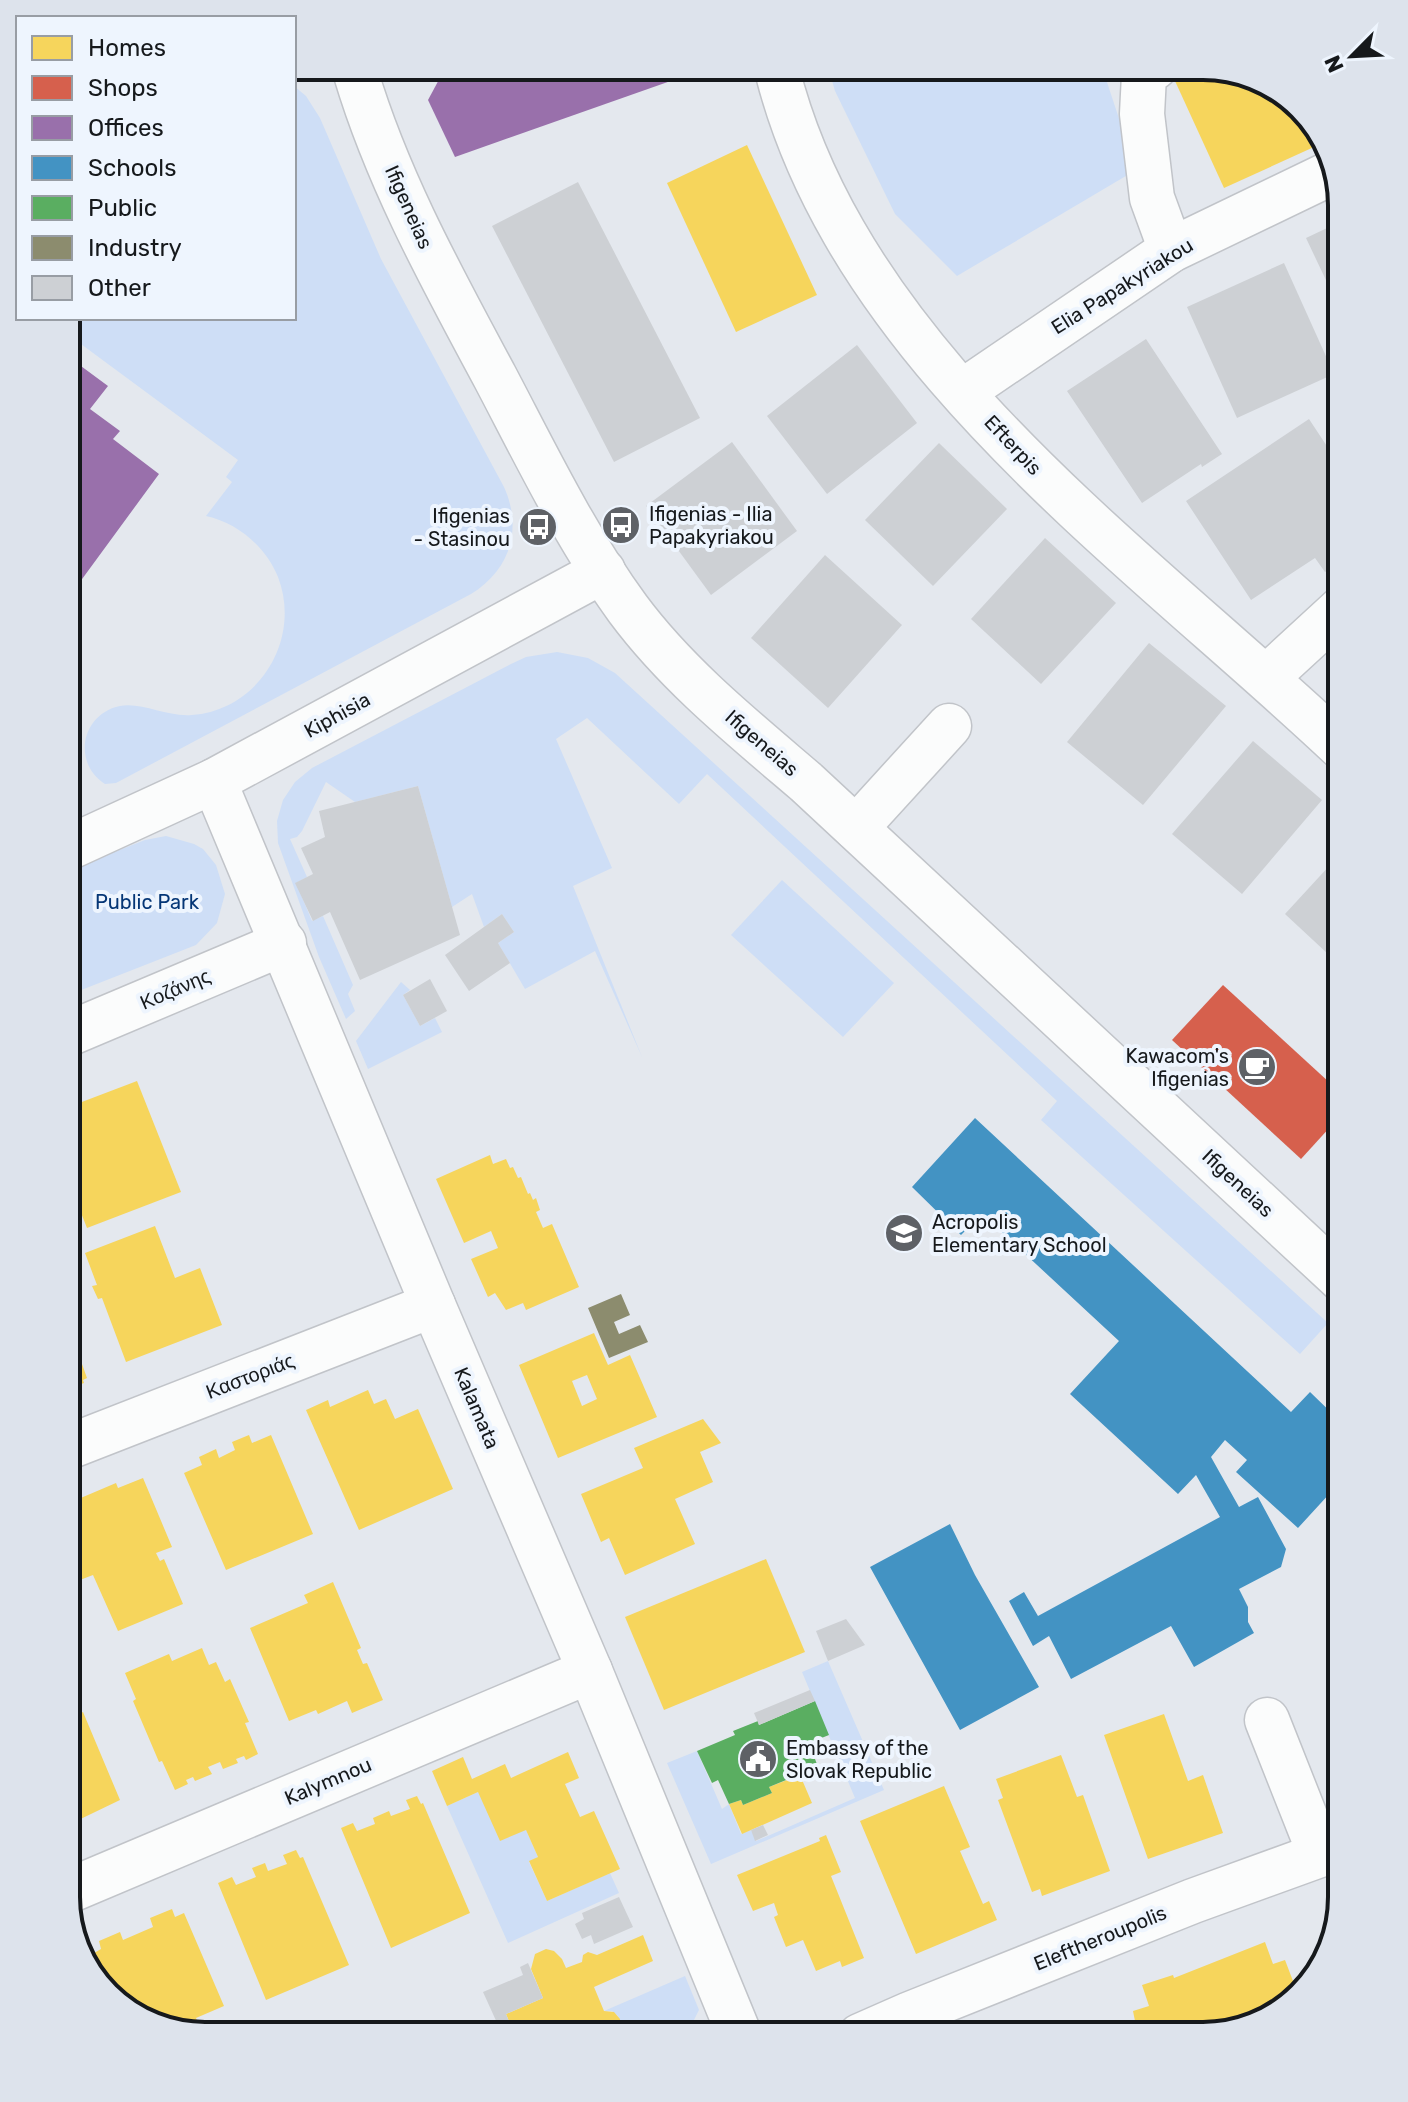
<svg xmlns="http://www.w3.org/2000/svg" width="1408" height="2102" viewBox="0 0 1408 2102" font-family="Rubik,sans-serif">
  <rect width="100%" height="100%" fill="#e4e8ee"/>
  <g fill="#cedef6">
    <path d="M 1102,67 L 1136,170 L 957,276 L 895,214 L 835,91 L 829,70 Z"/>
    <path d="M 294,86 L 306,96 L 320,118 L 381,259 L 504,487 C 523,529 510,570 471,594 L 116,783 L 105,784 C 72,763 81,714 120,706 C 142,702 166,717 192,715 C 259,710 302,639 278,577 C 266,547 238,523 206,516 L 232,482 L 226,477 L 238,460 L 66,333 L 66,318 L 294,318 Z"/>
    <path d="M 557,652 L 588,658 L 615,673 L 1328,1323 L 1300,1354 L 1041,1120 L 1057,1101 L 707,774 L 679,804 L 587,718 L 556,739 L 612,868 L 573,886 L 642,1057 L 595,951 L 525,989 L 498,943 L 514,932 L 502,914 L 484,927 L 472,894 L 452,907 L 418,786 L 355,802 L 326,782 L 302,831 L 297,837 L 290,839 L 307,877 L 296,883 L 312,921 L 323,916 L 353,985 L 348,994 L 355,1011 L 346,1019 L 319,957 L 278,843 L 277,821 L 283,800 L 295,782 L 312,768 L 511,664 L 526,657 Z"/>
    <path d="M 166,836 L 194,844 L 203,849 L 216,865 L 225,894 L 217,923 L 196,945 L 66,996 L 66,871 L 145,840 Z"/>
    <path d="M 782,880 L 894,983 L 843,1037 L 731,935 Z"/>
    <path d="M 401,982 L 410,990 L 403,995 L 420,1026 L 435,1018 L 442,1032 L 368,1069 L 356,1041 Z"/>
    <path d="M 828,1661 L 884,1790 L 711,1864 L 667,1763 L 697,1751 L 722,1809 L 729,1804 L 741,1834 L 751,1830 L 756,1841 L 855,1798 L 802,1672 Z"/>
    <path d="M 478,1792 L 526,1830 L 538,1857 L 529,1862 L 547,1901 L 610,1873 L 619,1893 L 508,1943 L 447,1806 Z"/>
    <path d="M 685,1976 L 699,2010 L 686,2036 L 644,2036 L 641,2030 L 628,2036 L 615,2036 L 613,2033 L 620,2026 L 618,2016 L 612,2011 L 604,2011 Z"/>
  </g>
  <g fill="#f6d55c" fill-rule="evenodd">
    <path d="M 1207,66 L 1273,85 L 1324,136 L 1325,142 L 1224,188 L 1175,81 Z"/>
    <path d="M 747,145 L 817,295 L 736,332 L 667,183 Z"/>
    <path d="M 137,1081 L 181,1192 L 87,1228 L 66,1175 L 66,1108 Z"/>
    <path d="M 490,1155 L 493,1164 L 506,1159 L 510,1168 L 513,1167 L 518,1178 L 521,1177 L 528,1194 L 530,1193 L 533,1200 L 536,1198 L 540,1210 L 536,1212 L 543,1228 L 552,1224 L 579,1287 L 526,1310 L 523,1303 L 506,1310 L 495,1293 L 488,1297 L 471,1259 L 498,1248 L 491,1231 L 464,1243 L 436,1179 Z"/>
    <path d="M 155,1226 L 175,1278 L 200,1268 L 222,1325 L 126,1362 L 102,1298 L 98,1299 L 92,1286 L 97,1285 L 85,1253 Z"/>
    <path d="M 66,1325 L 76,1349 L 71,1351 L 77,1366 L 82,1364 L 87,1378 L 83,1380 L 84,1383 L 66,1390 Z"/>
    <path d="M 594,1333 L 608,1365 L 630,1355 L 657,1417 L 558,1458 L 519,1365 ZM 587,1375 L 597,1399 L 582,1406 L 572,1381 Z"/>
    <path d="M 368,1390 L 374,1404 L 386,1399 L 395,1419 L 418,1409 L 453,1489 L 359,1530 L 306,1410 L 328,1400 L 330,1407 Z"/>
    <path d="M 703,1419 L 721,1443 L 700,1452 L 713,1482 L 675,1499 L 695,1544 L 625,1575 L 609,1538 L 601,1542 L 581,1494 L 643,1468 L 634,1448 Z"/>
    <path d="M 249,1435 L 252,1443 L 271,1435 L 313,1534 L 226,1570 L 184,1473 L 202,1465 L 199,1457 L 216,1449 L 219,1458 L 235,1450 L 232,1442 Z"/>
    <path d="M 143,1478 L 172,1547 L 156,1553 L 160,1561 L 164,1559 L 183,1604 L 118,1631 L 93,1575 L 80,1580 L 66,1546 L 66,1510 L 78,1505 L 76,1500 L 116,1483 L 118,1488 Z"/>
    <path d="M 766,1559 L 805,1652 L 664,1710 L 625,1617 Z"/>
    <path d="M 333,1582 L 361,1648 L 357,1650 L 363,1664 L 367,1663 L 383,1700 L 352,1713 L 347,1701 L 318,1714 L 316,1710 L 289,1721 L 250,1628 L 308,1603 L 304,1595 Z"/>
    <path d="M 202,1648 L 209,1665 L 216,1662 L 225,1682 L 230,1679 L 249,1722 L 245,1723 L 258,1754 L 246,1760 L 244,1756 L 236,1759 L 238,1763 L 223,1769 L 220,1762 L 208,1767 L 212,1774 L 195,1781 L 193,1777 L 186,1780 L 188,1784 L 175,1790 L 162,1761 L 159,1762 L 133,1701 L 136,1699 L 125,1673 L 169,1654 L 172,1661 Z"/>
    <path d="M 83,1712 L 120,1800 L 66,1826 L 66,1715 L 70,1713 L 72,1717 Z"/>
    <path d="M 1164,1714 L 1188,1781 L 1203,1775 L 1223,1833 L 1148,1859 L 1104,1735 Z"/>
    <path d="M 568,1752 L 579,1778 L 565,1784 L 580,1817 L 594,1811 L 620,1869 L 547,1901 L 529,1861 L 538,1857 L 526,1830 L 500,1841 L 478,1792 L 447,1806 L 432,1771 L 463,1757 L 472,1779 L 505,1764 L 511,1778 Z"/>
    <path d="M 1061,1755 L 1077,1797 L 1083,1795 L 1110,1871 L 1042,1896 L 1040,1889 L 1032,1892 L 998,1800 L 1003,1798 L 996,1779 Z"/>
    <path d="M 800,1775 L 812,1803 L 742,1834 L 729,1804 L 741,1800 L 743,1805 L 772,1793 L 769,1787 Z"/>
    <path d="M 944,1786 L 970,1847 L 960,1851 L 983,1904 L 989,1901 L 997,1920 L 916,1954 L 860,1821 Z"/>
    <path d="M 417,1796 L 421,1804 L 423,1803 L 470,1913 L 391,1948 L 341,1828 L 353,1823 L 357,1831 L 375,1824 L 373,1818 L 389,1811 L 391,1816 L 410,1809 L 406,1800 Z"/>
    <path d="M 826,1835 L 841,1872 L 831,1876 L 864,1958 L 842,1967 L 840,1961 L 816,1971 L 803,1940 L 786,1947 L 774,1917 L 778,1915 L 774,1903 L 753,1911 L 737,1875 L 820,1841 L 819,1838 Z"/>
    <path d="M 296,1850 L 300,1858 L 303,1857 L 349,1965 L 266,2000 L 218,1883 L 232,1877 L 236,1885 L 256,1877 L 252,1868 L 265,1863 L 268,1871 L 287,1864 L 283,1855 Z"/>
    <path d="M 172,1909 L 175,1917 L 184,1913 L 224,2006 L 196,2018 L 198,2023 L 180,2031 L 135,2017 L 112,1994 L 94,1953 L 101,1949 L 99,1941 L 120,1932 L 123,1940 L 153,1927 L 150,1918 Z"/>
    <path d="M 643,1935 L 653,1961 L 594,1987 L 604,2011 L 614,2012 L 620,2019 L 620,2026 L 613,2033 L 615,2036 L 515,2036 L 506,2014 L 543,1998 L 531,1969 L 535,1954 L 546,1949 L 554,1951 L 562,1959 L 566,1968 L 582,1962 L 583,1955 L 588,1952 L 597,1955 Z"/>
    <path d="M 1265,1942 L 1273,1964 L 1285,1960 L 1293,1981 L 1296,1980 L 1300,1990 L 1272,2018 L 1204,2036 L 1138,2036 L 1133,2011 L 1149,2006 L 1142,1985 L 1173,1975 L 1174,1978 Z"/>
  </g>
  <g fill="#d6604d">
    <path d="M 1223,985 L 1342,1094 L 1342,1114 L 1301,1159 L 1172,1040 Z"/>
    <path d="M 1342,1169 L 1342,1202 L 1326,1187 Z"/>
  </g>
  <g fill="#9970ab">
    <path d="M 699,71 L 455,157 L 428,100 L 442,74 Z"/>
    <path d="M 66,355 L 108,386 L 90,409 L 120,431 L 113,439 L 159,474 L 66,601 Z"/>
  </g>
  <g fill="#4393c3">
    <path d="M 975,1118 L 1291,1412 L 1310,1392 L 1342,1423 L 1342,1480 L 1298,1528 L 1236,1472 L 1247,1460 L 1225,1440 L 1211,1457 L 1239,1507 L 1258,1497 L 1286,1549 L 1281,1567 L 1239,1589 L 1248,1607 L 1248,1622 L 1254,1633 L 1194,1667 L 1171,1626 L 1071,1679 L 1049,1636 L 1033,1646 L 1009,1601 L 1024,1592 L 1038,1616 L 1220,1517 L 1196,1475 L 1178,1494 L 1070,1394 L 1119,1341 L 982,1214 L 961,1235 L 912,1187 Z"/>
    <path d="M 950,1524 L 975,1575 L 1039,1687 L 960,1730 L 870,1567 Z"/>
    <path d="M 1342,1624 L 1342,1647 L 1339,1648 L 1331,1627 Z"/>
  </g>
  <path fill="#5aae61" d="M 815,1701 L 829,1735 L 809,1743 L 818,1767 L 769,1787 L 772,1793 L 743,1805 L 741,1800 L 729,1804 L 718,1780 L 712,1783 L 697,1751 L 735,1735 L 733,1731 L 758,1721 L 759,1725 Z"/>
  <path fill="#8c8c6e" d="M 621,1294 L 630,1315 L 614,1322 L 619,1334 L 640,1325 L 648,1342 L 609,1358 L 588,1308 Z"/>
  <g fill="#cdd0d4">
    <path d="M 578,182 L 700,418 L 614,462 L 492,226 Z"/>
    <path d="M 1342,221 L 1342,314 L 1306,238 Z"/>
    <path d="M 1284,263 L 1334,374 L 1237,418 L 1187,307 Z"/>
    <path d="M 1146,339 L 1222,454 L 1202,467 L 1201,464 L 1142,503 L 1067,391 Z"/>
    <path d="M 857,345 L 917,423 L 827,494 L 767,416 Z"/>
    <path d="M 1309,419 L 1342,469 L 1342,561 L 1325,572 L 1315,558 L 1251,600 L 1186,501 Z"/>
    <path d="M 732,442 L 797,531 L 711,595 L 646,506 Z"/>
    <path d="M 939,443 L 1007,509 L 933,586 L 865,520 Z"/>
    <path d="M 1045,538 L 1116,603 L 1041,684 L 971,619 Z"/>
    <path d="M 825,555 L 902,625 L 828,708 L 751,638 Z"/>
    <path d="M 1149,643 L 1226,706 L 1143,805 L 1067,742 Z"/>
    <path d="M 1253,741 L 1322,800 L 1242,894 L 1172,834 Z"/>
    <path d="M 418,786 L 460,935 L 360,980 L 330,912 L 313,921 L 295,883 L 313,874 L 301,848 L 325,837 L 319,811 Z"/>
    <path d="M 1342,852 L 1342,967 L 1285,914 Z"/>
    <path d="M 502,914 L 514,932 L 498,943 L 510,963 L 469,991 L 445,955 Z"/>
    <path d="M 430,979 L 447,1011 L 420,1026 L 403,995 Z"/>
    <path d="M 846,1619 L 865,1645 L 828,1661 L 816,1631 Z"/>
    <path d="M 810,1690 L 815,1701 L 759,1725 L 754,1713 Z"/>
    <path d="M 763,1825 L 768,1835 L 755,1841 L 751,1830 Z"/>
    <path d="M 619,1897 L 633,1927 L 594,1944 L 591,1935 L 582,1939 L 575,1924 L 584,1919 L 582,1913 Z"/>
    <path d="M 528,1963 L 543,1998 L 506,2014 L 515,2036 L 503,2036 L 483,1992 L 523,1975 L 520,1967 Z"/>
  </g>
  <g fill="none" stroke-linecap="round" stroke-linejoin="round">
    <defs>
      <g id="minor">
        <path d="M 1155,67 L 1144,75 L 1142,114 L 1152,198 L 1171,250"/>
        <path d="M 777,70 C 849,357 1138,555 1342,748"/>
        <path d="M 356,74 C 388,181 443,280 495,377 C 536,455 576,538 628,609 C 677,675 744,729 806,782 L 1342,1280"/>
        <path d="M 962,392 L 1171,250 L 1333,172"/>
        <path d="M 1267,677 L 1342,608"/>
        <path d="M 214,781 L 433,1305 L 590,1671 L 740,2036"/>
        <path d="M 856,828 L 949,726"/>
        <path d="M 66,849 L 214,781 L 603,571"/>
        <path d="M 66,1035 L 284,943"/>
        <path d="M 66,1448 L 433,1305"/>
        <path d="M 1267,1720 L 1320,1854"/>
        <path d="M 66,1892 L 590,1671"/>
        <path d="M 860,2036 L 910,2014 L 1193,1901 L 1342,1847"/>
      </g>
    </defs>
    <use href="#minor" stroke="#c1c4c9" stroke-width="47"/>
    <use href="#minor" stroke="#fbfcfc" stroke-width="44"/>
  </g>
  <defs>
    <symbol id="bus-disc" viewBox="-11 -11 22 22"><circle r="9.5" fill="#5e6166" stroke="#eef5fe"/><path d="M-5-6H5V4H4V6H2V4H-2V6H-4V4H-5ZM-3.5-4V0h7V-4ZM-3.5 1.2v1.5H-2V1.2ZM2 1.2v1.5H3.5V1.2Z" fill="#fff"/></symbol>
    <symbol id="cafe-disc" viewBox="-11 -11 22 22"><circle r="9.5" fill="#5e6166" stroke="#eef5fe"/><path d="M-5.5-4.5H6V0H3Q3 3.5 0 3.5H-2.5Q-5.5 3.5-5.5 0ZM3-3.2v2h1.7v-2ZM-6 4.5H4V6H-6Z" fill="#fff"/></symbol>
    <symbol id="school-disc" viewBox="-11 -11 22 22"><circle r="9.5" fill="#5e6166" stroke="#eef5fe"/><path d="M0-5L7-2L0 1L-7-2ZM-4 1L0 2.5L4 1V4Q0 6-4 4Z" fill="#fff"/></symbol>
    <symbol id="civic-disc" viewBox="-11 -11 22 22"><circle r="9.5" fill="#5e6166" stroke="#eef5fe"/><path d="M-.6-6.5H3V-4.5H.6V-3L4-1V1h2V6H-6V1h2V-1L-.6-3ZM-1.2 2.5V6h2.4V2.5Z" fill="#fff"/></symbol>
  </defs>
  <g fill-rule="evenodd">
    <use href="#bus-disc" x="599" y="503" width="44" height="44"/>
    <use href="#bus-disc" x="516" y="505" width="44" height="44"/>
    <use href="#cafe-disc" x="1235" y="1045" width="44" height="44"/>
    <use href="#school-disc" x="882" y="1211" width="44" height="44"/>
    <use href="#civic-disc" x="736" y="1737" width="44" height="44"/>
  </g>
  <g text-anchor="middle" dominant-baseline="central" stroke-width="8" stroke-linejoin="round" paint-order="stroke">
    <g font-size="20" fill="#16191c" stroke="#eef5fe">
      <text transform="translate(409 207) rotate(66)">Ifigeneias</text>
      <text transform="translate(1122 286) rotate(-32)">Elia Papakyriakou</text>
      <text transform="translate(1013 445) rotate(47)">Efterpis</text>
      <text transform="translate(337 715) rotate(-29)">Kiphisia</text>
      <text transform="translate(762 743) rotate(41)">Ifigeneias</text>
      <text transform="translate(175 989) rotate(-23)">Κοζάνης</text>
      <text transform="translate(1238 1183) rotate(43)">Ifigeneias</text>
      <text transform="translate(250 1376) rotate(-21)">Καστοριάς</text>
      <text transform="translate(477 1408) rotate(67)">Kalamata</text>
      <text transform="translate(328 1781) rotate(-23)">Kalymnou</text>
      <text transform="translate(1100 1938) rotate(-22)">Eleftheroupolis</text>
    </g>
    <g font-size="20" fill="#16191c" stroke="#eef5fe" text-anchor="start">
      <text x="649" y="514">Ifigenias - Ilia<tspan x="649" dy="23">Papakyriakou</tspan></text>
      <text x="510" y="516" text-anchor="end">Ifigenias<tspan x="510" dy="23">- Stasinou</tspan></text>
      <text x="1229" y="1056" text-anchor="end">Kawacom's<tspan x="1229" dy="23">Ifigenias</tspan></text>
      <text x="932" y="1222">Acropolis<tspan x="932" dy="23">Elementary School</tspan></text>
      <text x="786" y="1748">Embassy of the<tspan x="786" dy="23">Slovak Republic</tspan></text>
    </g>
    <g font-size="20" fill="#053676" stroke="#eef5fe">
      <text x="147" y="902">Public Park</text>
    </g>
  </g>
  <path d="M0 0H1408V2102H0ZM205 80H1203A125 125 0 0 1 1328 205V1897A125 125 0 0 1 1203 2022H205A125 125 0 0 1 80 1897V205A125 125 0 0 1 205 80Z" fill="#dde3ec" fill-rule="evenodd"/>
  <path fill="none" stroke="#16191c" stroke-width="4" d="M205 80H1203A125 125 0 0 1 1328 205V1897A125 125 0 0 1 1203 2022H205A125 125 0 0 1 80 1897V205A125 125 0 0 1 205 80Z"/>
  <rect x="16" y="16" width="280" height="304" fill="#eef5fe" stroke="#989da4" stroke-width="2"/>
  <rect x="32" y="36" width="40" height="24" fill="#f6d55c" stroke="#989da4" stroke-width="2"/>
  <text x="88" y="56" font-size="24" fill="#16191c">Homes</text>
  <rect x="32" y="76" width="40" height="24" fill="#d6604d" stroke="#989da4" stroke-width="2"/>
  <text x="88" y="96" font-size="24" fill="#16191c">Shops</text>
  <rect x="32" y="116" width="40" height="24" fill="#9970ab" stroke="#989da4" stroke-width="2"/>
  <text x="88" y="136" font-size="24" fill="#16191c">Offices</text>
  <rect x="32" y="156" width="40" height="24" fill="#4393c3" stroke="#989da4" stroke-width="2"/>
  <text x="88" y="176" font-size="24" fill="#16191c">Schools</text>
  <rect x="32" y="196" width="40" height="24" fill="#5aae61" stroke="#989da4" stroke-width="2"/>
  <text x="88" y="216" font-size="24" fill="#16191c">Public</text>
  <rect x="32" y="236" width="40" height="24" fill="#8c8c6e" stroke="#989da4" stroke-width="2"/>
  <text x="88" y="256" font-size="24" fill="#16191c">Industry</text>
  <rect x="32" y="276" width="40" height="24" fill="#cdd0d4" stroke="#989da4" stroke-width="2"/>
  <text x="88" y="296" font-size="24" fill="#16191c">Other</text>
  <g transform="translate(1352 56) rotate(246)" stroke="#eef5fe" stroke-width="6" paint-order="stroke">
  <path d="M0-6L14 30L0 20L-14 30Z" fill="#16191c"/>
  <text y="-12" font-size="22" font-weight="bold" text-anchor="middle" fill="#16191c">N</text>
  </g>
</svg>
